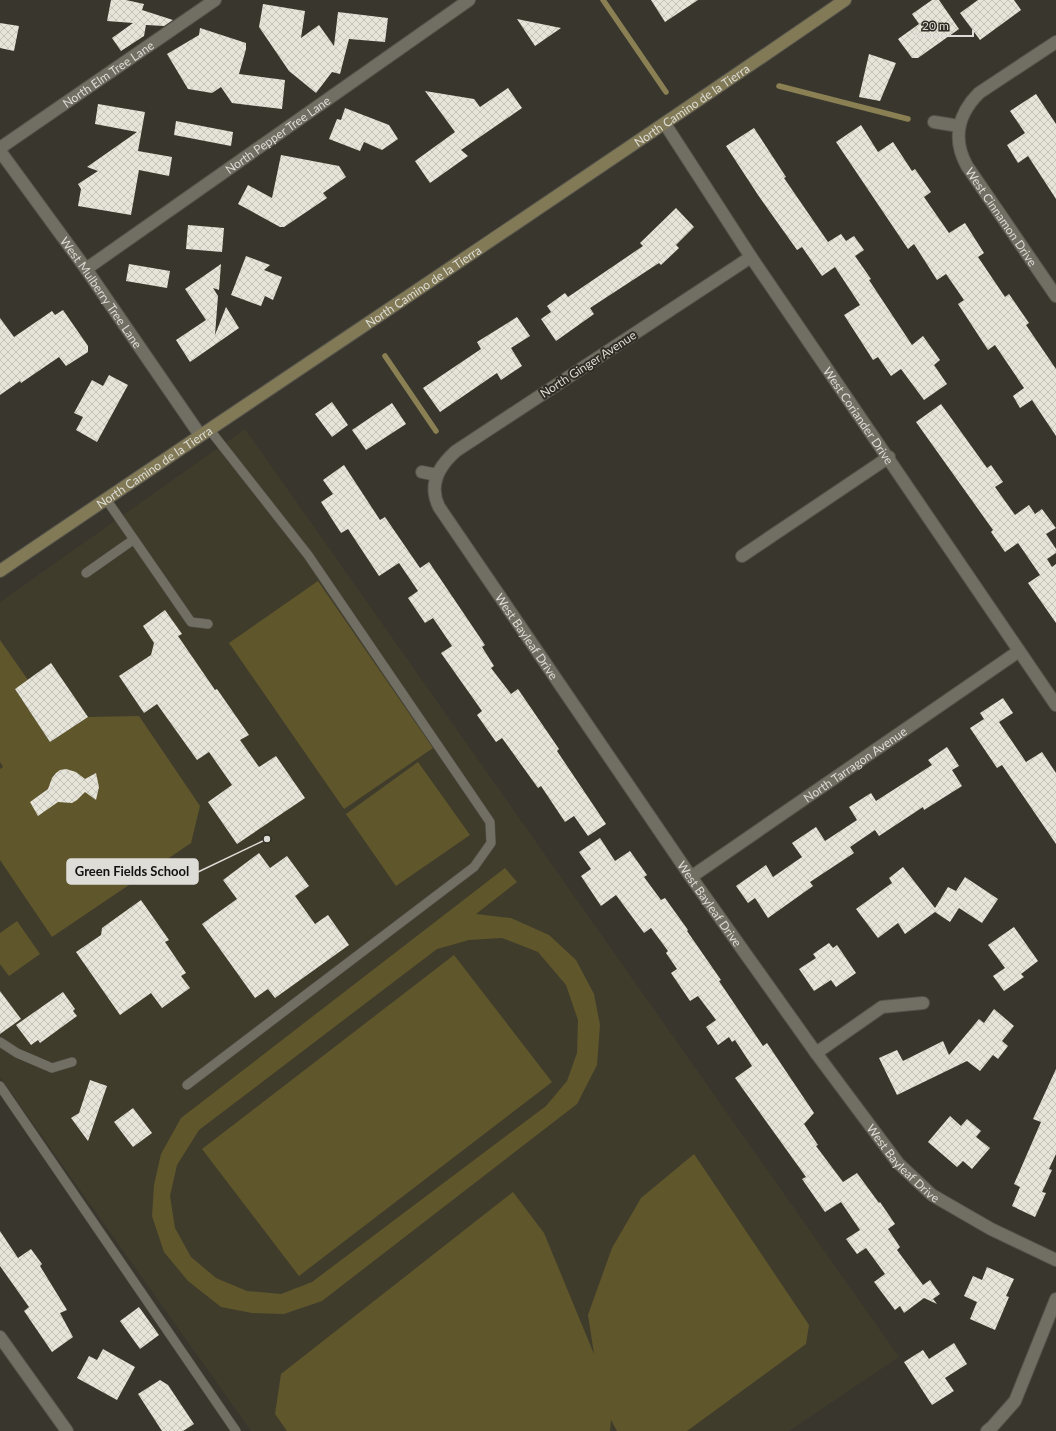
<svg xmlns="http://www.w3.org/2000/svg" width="1056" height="1431" viewBox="0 0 1056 1431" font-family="Lato,sans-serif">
  <defs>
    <pattern id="building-cross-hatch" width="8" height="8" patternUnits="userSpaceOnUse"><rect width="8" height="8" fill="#e6e4d8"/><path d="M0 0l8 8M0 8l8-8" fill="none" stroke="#c5c4ba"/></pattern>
  </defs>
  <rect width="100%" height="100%" fill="#38362d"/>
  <path fill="#403c2c" d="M 245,429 L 899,1357 L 789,1431 L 251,1431 L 0,1077 L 0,602 Z"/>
  <g fill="#5f562b" fill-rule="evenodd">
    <path d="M 318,581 L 433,748 L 344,809 L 229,643 Z"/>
    <path d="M 0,640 L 28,680 L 15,689 L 50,742 L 88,717 L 139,716 L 200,806 L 191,843 L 52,937 L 0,860 L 0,769 L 3,767 L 0,762 Z"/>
    <path d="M 418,762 L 470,835 L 396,886 L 346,814 Z"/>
    <path d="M 505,868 L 517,882 L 476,914 L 511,918 L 549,935 L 576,960 L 594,994 L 600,1025 L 597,1065 L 577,1104 L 322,1301 L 284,1314 L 252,1313 L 221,1307 L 188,1281 L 164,1252 L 152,1216 L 154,1185 L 161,1154 L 181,1118 ZM 502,938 L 538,952 L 566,985 L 578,1020 L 577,1053 L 567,1081 L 546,1106 L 312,1282 L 281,1294 L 247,1291 L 216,1278 L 191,1257 L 175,1228 L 170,1196 L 177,1165 L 199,1130 L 437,949 L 469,940 Z"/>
    <path d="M 17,921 L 40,954 L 9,976 L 0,964 L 0,933 Z"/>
    <path d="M 454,955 L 552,1082 L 299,1276 L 202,1149 Z"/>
    <path d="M 694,1154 L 809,1325 L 806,1344 L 687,1431 L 617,1431 L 611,1420 L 610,1431 L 287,1431 L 275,1414 L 281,1374 L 513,1192 L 544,1233 L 594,1354 L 588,1315 L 612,1248 L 641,1198 Z"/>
  </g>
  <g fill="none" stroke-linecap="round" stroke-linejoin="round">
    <g stroke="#8a8053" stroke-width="5.5">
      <path d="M 603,0 L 666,92"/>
      <path d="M 779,86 L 908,119"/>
      <path d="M 385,356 L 436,431"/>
    </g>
  </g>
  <g fill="url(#building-cross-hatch)">
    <path d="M 111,0 L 126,0 L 144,4 L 142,10 L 173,20 L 164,26 L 146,25 L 144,36 L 121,51 L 112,38 L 133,23 L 107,21 Z"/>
    <path d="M 651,0 L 698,0 L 665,22 Z"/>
    <path d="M 932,0 L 939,0 L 959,29 L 918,58 L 912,58 L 898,39 L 919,24 L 912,14 Z"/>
    <path d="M 978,0 L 1014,0 L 1021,10 L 980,40 L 960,13 Z"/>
    <path d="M 263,4 L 305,11 L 301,38 L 319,25 L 334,46 L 338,12 L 388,18 L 385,42 L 349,39 L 340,74 L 332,72 L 316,93 L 289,71 L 259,27 Z"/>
    <path d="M 517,19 L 561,28 L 535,46 Z"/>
    <path d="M 0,23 L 19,26 L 14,51 L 0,48 Z"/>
    <path d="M 200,28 L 246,43 L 246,49 L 239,74 L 285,80 L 282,109 L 232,103 L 221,87 L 212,93 L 188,89 L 167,54 L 199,35 Z"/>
    <path d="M 869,54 L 896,63 L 880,101 L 859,97 Z"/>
    <path d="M 508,88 L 522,108 L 461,150 L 468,156 L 430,183 L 415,161 L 455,132 L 425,91 L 474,99 L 480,107 Z"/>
    <path d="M 1036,94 L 1056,124 L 1056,199 L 1028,156 L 1018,163 L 1007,145 L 1025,133 L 1010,111 Z"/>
    <path d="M 98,104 L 145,112 L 138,151 L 172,157 L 169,176 L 139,170 L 131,215 L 78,206 L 81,189 L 78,184 L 98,171 L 87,167 L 137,132 L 95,124 Z"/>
    <path d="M 345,108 L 389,125 L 398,139 L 382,150 L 364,142 L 360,151 L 329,139 L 337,119 L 341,120 Z"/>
    <path d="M 176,121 L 233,132 L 231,146 L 174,135 Z"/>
    <path d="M 861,125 L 878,152 L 893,142 L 912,171 L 915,169 L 931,192 L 924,197 L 949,233 L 965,223 L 984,253 L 978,257 L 1005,297 L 1009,294 L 1029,323 L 1026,325 L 1056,369 L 1056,436 L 1032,400 L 1020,408 L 1013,396 L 1024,388 L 995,345 L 988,350 L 958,304 L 964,300 L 946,274 L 937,280 L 914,244 L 908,249 L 836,142 Z"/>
    <path d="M 754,128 L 786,177 L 784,178 L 828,242 L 841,234 L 846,241 L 854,236 L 864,250 L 855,256 L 871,279 L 869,280 L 912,345 L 923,336 L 940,360 L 934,365 L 947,384 L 924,400 L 901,369 L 891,376 L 878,357 L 873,360 L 844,315 L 860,305 L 835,267 L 822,276 L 802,247 L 797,250 L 758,195 L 726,146 Z"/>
    <path d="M 281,155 L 339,166 L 346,177 L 323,193 L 327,198 L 284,227 L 280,227 L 238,204 L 248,185 L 272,198 Z"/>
    <path d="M 676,208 L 694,227 L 676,245 L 679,248 L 661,265 L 659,263 L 590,308 L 594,314 L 556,341 L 541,319 L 551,312 L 547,306 L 565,293 L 568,297 L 643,246 L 640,243 Z"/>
    <path d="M 188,225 L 224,228 L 222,252 L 186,249 Z"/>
    <path d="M 246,256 L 270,265 L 264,270 L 282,277 L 273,300 L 265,296 L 261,306 L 231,295 Z"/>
    <path d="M 129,264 L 170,271 L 167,288 L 126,281 Z"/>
    <path d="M 221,264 L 219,290 L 213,288 L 218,296 L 215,335 L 226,307 L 239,328 L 190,362 L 176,340 L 206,320 L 185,289 Z"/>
    <path d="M 63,310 L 88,346 L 88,352 L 66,366 L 59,357 L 21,383 L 20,381 L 0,395 L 0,318 L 14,337 L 52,311 L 55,315 Z"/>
    <path d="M 517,317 L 530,336 L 511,348 L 522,366 L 501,380 L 497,373 L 440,412 L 423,388 L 481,349 L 477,342 Z"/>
    <path d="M 109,375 L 128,385 L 97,442 L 76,430 L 83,417 L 74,413 L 92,380 L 103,386 Z"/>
    <path d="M 332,402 L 348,425 L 332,437 L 315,414 Z"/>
    <path d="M 392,403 L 406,424 L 366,450 L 352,430 Z"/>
    <path d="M 941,404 L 987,468 L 991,465 L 1003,482 L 995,487 L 1015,515 L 1029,505 L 1035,514 L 1042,509 L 1056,528 L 1046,534 L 1056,549 L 1056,553 L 1047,559 L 1052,567 L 1056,564 L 1056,623 L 1028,583 L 1040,575 L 1018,543 L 1005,552 L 991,532 L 993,530 L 916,422 Z"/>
    <path d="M 344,465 L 380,520 L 385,517 L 420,568 L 429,562 L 485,645 L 482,647 L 494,666 L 491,668 L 511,694 L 518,689 L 559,749 L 557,751 L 606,824 L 588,836 L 574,816 L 565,822 L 541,786 L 538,788 L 502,738 L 496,742 L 477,715 L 482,711 L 441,653 L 452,646 L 433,618 L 425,623 L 408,598 L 418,591 L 399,563 L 379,576 L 348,529 L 341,533 L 321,502 L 333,494 L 323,480 Z"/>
    <path d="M 165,610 L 182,634 L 178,636 L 215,690 L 217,689 L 249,735 L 240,740 L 259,767 L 276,756 L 305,798 L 237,844 L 208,802 L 232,785 L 209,752 L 197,760 L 157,704 L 144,713 L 119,676 L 151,655 L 154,643 L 143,626 Z"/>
    <path d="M 51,663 L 88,717 L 50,742 L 15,689 Z"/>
    <path d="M 1003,698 L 1013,713 L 999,722 L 1026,762 L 1042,752 L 1056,773 L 1056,844 L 1002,765 L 997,768 L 970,728 L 984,719 L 980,713 Z"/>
    <path d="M 947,747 L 959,766 L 952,770 L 962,786 L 924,810 L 923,807 L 879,836 L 875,830 L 850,847 L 854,853 L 810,882 L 813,886 L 768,918 L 755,898 L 748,903 L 736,886 L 766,865 L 773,877 L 802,857 L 792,843 L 816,827 L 825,841 L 857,820 L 849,807 L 871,793 L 876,801 L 932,765 L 928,760 Z"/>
    <path d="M 66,769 L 76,772 L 85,779 L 96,773 L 99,787 L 96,800 L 85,792 L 77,800 L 72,803 L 58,802 L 38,816 L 30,802 L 48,789 L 52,778 L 56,773 L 60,770 Z"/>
    <path d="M 600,838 L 615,861 L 630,851 L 647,875 L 644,877 L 661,900 L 665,898 L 688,930 L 687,931 L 721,980 L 719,981 L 746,1021 L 763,1046 L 767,1043 L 814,1113 L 804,1124 L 818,1145 L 816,1146 L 843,1182 L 857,1173 L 879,1203 L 880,1202 L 895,1224 L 888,1229 L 900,1247 L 897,1250 L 923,1285 L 930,1280 L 940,1294 L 933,1299 L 937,1304 L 924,1298 L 904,1313 L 900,1306 L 895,1310 L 874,1282 L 885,1274 L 866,1248 L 857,1254 L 846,1239 L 860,1230 L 841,1202 L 825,1212 L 802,1179 L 806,1177 L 735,1078 L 752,1066 L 735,1040 L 732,1042 L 729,1037 L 718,1045 L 706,1027 L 716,1020 L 698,996 L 690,1001 L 671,973 L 677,969 L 666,953 L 668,951 L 651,928 L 644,933 L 616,895 L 601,906 L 581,876 L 591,869 L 579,852 Z"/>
    <path d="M 259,853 L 270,868 L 287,856 L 309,886 L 295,896 L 315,924 L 328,915 L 349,945 L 275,998 L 268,989 L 255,998 L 202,924 L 237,899 L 223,880 Z"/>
    <path d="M 903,867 L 935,908 L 948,887 L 956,891 L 965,877 L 998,899 L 982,923 L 959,908 L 950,922 L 935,912 L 905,934 L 898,923 L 878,938 L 856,909 L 892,883 L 889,878 Z"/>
    <path d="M 141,900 L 169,940 L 165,942 L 186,973 L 181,976 L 190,988 L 162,1008 L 151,993 L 120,1015 L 76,952 L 101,935 L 102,928 Z"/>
    <path d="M 1014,927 L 1038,961 L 1021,974 L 1024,977 L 1004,991 L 993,976 L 1005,968 L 988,945 Z"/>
    <path d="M 829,943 L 833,948 L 837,945 L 856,973 L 836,987 L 831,980 L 814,991 L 799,969 L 816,958 L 813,954 Z"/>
    <path d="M 0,991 L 21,1019 L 0,1034 Z"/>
    <path d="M 63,992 L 75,1009 L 73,1011 L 77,1016 L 40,1043 L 38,1040 L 31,1045 L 16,1025 Z"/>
    <path d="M 994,1009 L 1014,1026 L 1002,1041 L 1008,1046 L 998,1059 L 993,1055 L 980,1071 L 967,1061 L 897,1095 L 879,1058 L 897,1050 L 903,1061 L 943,1041 L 949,1055 L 979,1019 L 984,1023 Z"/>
    <path d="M 1056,1069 L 1056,1154 L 1049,1169 L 1052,1170 L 1042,1192 L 1046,1193 L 1035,1217 L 1012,1206 L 1020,1187 L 1014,1184 L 1041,1122 L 1033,1119 Z"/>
    <path d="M 90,1080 L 107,1086 L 88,1141 L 71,1118 L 79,1113 Z"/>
    <path d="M 133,1108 L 152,1133 L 133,1147 L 114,1122 Z"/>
    <path d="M 950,1116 L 961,1126 L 967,1119 L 981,1131 L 976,1137 L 990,1148 L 972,1169 L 963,1161 L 957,1167 L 928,1142 Z"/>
    <path d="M 0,1231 L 18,1258 L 31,1249 L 42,1264 L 40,1266 L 67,1310 L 60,1313 L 73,1337 L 52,1352 L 24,1311 L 29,1307 L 0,1266 Z"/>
    <path d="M 987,1267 L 1014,1279 L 1006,1296 L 1009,1297 L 995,1330 L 970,1319 L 977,1302 L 964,1296 L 973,1276 L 982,1280 Z"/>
    <path d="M 139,1307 L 159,1335 L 140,1349 L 120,1321 Z"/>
    <path d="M 954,1343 L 967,1364 L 945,1378 L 954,1391 L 932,1405 L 904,1362 L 923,1350 L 929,1359 Z"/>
    <path d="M 103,1349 L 135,1367 L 117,1400 L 77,1378 L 89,1356 L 97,1360 Z"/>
    <path d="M 160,1380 L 168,1385 L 194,1424 L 183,1431 L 162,1431 L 138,1394 Z"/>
  </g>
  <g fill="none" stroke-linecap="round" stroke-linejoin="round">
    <defs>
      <g id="lane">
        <path d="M 106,499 L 191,622 L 208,624"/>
        <path d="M 86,573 L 133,540"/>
        <path d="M 0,1042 L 17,1053 L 52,1068 L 72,1062"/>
        <path d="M 187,1085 L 474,867 L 491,843 L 490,822 L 308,555 L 209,429"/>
        <path d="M 0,1086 L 236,1431"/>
      </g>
      <g id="street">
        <path id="s1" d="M 1056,42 L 979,93 C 958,114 952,139 967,166 L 1056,296"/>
        <path d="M 934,122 L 959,126"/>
        <path id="s2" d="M 665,124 L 751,257 L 1056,705"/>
        <path id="s3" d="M 0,148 L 215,0"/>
        <path id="s4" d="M 0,151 L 86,269 L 200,435"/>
        <path id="s5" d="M 751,257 L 456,451 C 439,466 428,485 439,507 L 691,877 L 816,1053 L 898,1163 L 932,1195 L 991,1229 L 1056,1260"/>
        <path id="s6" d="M 86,269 L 469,0"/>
        <path d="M 422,472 L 437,475"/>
        <path d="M 742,556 L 889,457"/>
        <path id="s7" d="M 691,877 L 1019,651"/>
        <path d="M 816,1053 L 882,1007 L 923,1003"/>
        <path d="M 0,1337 L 67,1431"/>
        <path d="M 987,1431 L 992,1427 L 1015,1401 L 1056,1299"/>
      </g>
      <g id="secondary">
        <path id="s8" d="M 0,571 C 281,380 565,193 845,0"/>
      </g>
    </defs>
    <use href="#lane" stroke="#55534b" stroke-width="10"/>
    <use href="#street" stroke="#55534b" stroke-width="14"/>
    <use href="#secondary" stroke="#55534b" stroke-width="14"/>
    <use href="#lane" stroke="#716e64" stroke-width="9"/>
    <use href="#street" stroke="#716e64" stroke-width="12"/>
    <use href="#secondary" stroke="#827a56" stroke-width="12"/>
  </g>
  <g text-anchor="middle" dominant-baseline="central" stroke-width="4" stroke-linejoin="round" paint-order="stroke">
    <g font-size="12" fill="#dddcd6" stroke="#2e2c23">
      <text stroke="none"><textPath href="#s3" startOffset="131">North Elm Tree Lane</textPath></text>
      <text stroke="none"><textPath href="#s8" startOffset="834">North Camino de la Tierra</textPath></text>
      <text stroke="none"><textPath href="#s6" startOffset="234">North Pepper Tree Lane</textPath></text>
      <text stroke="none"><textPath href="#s1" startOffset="234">West Cinnamon Drive</textPath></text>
      <text stroke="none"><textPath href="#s8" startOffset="510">North Camino de la Tierra</textPath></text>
      <text stroke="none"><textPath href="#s4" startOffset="174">West Mulberry Tree Lane</textPath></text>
      <text transform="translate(588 364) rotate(-33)">North Ginger Avenue</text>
      <text stroke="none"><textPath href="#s2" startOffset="350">West Coriander Drive</textPath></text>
      <text stroke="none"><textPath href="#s8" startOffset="186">North Camino de la Tierra</textPath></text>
      <text stroke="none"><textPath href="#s5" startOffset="573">West Bayleaf Drive</textPath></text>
      <text stroke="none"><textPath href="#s7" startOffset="199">North Tarragon Avenue</textPath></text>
      <text stroke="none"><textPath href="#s5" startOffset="897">West Bayleaf Drive</textPath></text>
      <text stroke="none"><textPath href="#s5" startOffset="1221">West Bayleaf Drive</textPath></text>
    </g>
  </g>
  <path fill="none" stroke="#dddcd6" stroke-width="1.5" d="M267 839L198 872"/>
  <circle fill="#dddcd6" stroke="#2e2c23" stroke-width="1.5" cx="267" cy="839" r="4"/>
  <rect fill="#dddcd6" stroke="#dddcd6" stroke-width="1.5" x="67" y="859" width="131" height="25" rx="4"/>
  <g font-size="13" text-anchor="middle" font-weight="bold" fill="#111">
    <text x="132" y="876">Green Fields School</text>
  </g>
  <path d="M916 30v6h57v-6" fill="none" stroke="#dddcd6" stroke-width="2"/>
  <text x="922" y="30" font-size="12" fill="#dddcd6" stroke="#2e2c23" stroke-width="3" paint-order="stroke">20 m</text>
</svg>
